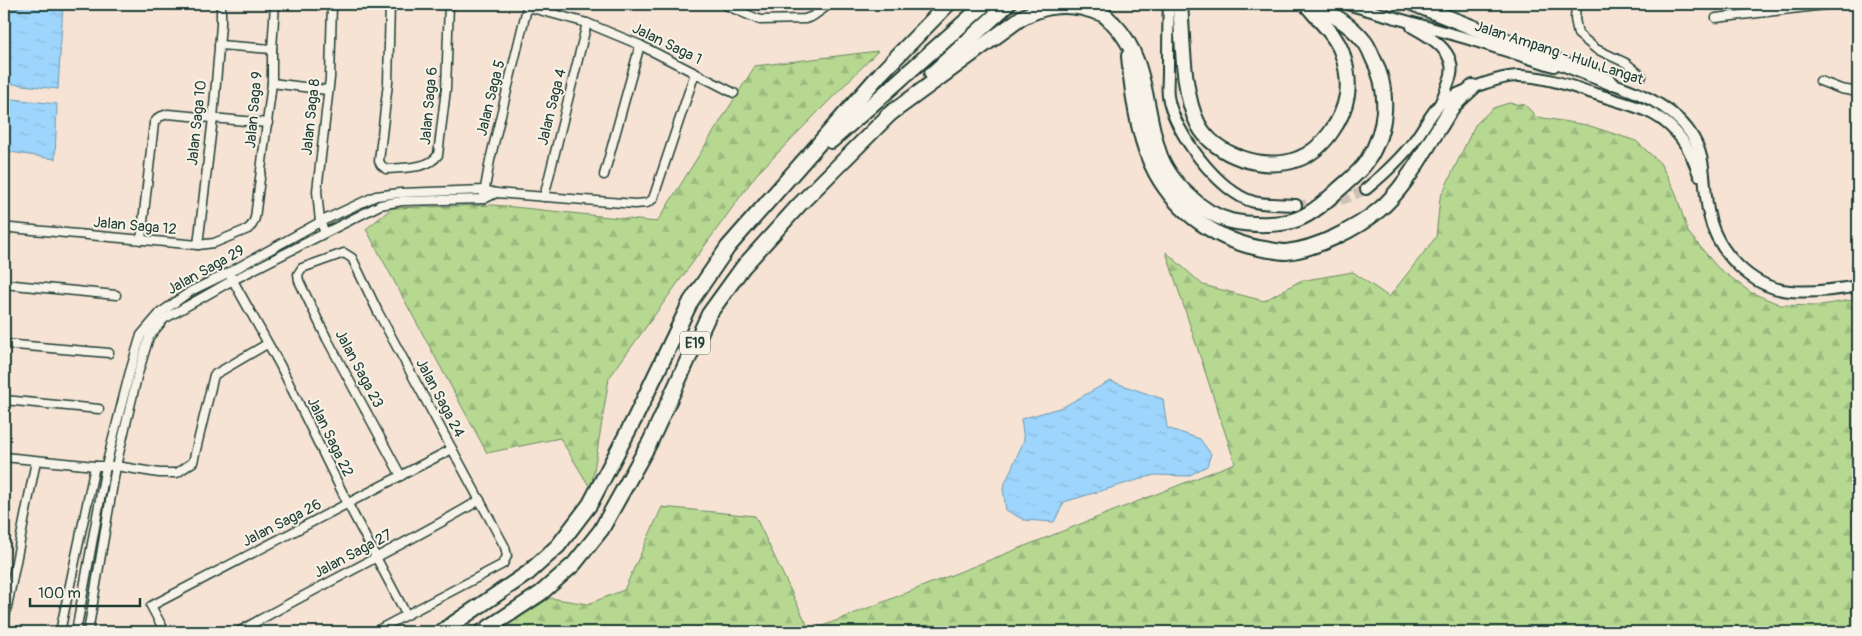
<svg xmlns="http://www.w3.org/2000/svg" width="1862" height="636" viewBox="0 0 1862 636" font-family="Pangolin,sans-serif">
  <defs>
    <pattern id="forest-firs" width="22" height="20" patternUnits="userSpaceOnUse" patternTransform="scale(1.25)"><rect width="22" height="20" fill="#b6d891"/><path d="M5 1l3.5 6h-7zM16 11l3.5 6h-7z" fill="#9cba7e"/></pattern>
    <pattern id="water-ripples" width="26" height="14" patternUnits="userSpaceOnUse" patternTransform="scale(1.25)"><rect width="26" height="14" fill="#9ed5fd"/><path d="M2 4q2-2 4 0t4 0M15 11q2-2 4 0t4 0" fill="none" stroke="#88b8d9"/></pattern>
  </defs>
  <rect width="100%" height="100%" fill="#f6e3d4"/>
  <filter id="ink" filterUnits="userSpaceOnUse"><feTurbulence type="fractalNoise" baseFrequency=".02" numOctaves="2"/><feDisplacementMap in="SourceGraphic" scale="10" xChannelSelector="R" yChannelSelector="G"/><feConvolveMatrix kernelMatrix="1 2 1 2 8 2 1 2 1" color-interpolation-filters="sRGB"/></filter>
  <g filter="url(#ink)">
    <g fill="url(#forest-firs)" stroke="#6a8a62">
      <path d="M 878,51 L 756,175 L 609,378 L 591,489 L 560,438 L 487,453 L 366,229 L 392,208 L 494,205 L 657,222 L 755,66 Z"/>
      <path d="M 1509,103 L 1525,105 L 1537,117 L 1587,125 L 1636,141 L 1660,163 L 1675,191 L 1688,232 L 1717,267 L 1750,292 L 1781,305 L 1815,306 L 1858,299 L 1858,632 L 497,632 L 550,598 L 588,604 L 624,590 L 662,507 L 755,516 L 810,631 L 1235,463 L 1166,252 L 1203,285 L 1264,301 L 1300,281 L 1353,272 L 1389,297 L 1436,237 L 1440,198 L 1475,125 L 1493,108 Z"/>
    </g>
    <g fill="url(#water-ripples)" stroke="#6b98ad">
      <path d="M 33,4 L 63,4 L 58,89 L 4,83 L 4,21 L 5,11 Z"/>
      <path d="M 4,98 L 57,104 L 55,159 L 4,151 Z"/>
      <path d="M 1110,381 L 1163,399 L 1167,428 L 1200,439 L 1211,454 L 1207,466 L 1188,476 L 1154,475 L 1064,502 L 1054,522 L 1024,520 L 1006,510 L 1003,488 L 1024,440 L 1021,419 L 1063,407 Z"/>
    </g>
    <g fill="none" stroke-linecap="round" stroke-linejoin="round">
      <path stroke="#cbc2b4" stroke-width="10" stroke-dasharray="10 5" stroke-linecap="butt" d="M 1296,205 C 1325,205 1340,203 1366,189"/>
      <defs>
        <g id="street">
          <path d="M 390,4 L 388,83 L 379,161 L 381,165 L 386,169 C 404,167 427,170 438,155 L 446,89 L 449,4"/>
          <path d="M 723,4 L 760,20 L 805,19 L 813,16 L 830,4"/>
          <path d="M 1576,4 L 1575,19 L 1578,34 L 1596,49 L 1626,63 L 1642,76"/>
          <path d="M 528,7 L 587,23 L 640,45 L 734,93"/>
          <path d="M 1716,18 L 1833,4"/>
          <path d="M 219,45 L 272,49"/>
          <path d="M 1820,81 L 1841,89 L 1858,92"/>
          <path d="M 272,83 L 327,90"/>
          <path d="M 604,175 L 640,45"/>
          <path d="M 484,194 L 490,160 L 528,4"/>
          <path d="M 544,197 L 587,23"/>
          <path d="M 325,232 L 320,222 L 317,191 L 330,78 L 332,4"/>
          <path d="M 4,233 L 11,228 L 198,245 L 214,243 L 248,229 L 252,225 L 255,218 L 272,83 L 272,49 L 275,4"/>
          <path d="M 141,240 L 154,123 L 159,117 L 168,114 L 268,123"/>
          <path d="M 198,245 L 213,118 L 221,25 L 221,4"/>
          <path d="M 231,277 L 280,365 L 348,504 L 406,614"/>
          <path d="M 4,284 L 116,295"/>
          <path d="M 4,344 L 109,353"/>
          <path d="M 4,400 L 99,409"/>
          <path d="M 4,457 L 95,466 L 116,466 L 159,473 L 177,473 L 193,462 L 214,375 L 267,344"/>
          <path d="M 4,622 L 36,461"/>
          <path d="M 60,632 L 95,466"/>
          <path d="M 76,632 L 106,466 L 129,375 L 141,335 L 160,313 L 191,291 L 228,273 L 320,222 L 376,196 L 400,193 L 485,190 L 496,193 L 635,204 L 647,203 L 653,199 L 695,73"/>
          <path d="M 88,632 L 116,466 L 137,377 L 149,337 L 164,319 L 233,280 L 380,205 L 402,201 L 484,199 L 496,193"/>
          <path d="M 165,632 L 151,606 L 452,449"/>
          <path d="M 238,632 C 318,586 401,547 480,500"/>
          <path d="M 374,632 L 503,564 L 507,556 L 505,547 L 378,312 L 352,258 L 344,253 L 302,268 L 298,274 L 299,281 L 327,339 L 401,476"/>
        </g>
        <g id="secondary">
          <path d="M 1169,4 C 1168,27 1168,50 1168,73 C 1168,80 1167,88 1168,96 C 1173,131 1219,193 1254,202 C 1267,205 1283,204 1296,205"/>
          <path d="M 1347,4 L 1469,39 L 1554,66"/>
          <path d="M 1412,27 C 1430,37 1456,51 1451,75 C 1448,85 1444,95 1440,104"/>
          <path d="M 1604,81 C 1638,91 1680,109 1696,143 C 1707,165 1703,191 1709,215 C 1717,251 1751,288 1790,291 C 1812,293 1836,290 1858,286"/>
          <path d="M 1366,189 C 1383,175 1400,160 1414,141 C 1421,132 1432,112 1440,104 C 1454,93 1500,76 1518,76 C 1547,76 1575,88 1602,96 C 1623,103 1648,108 1665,122 C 1683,136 1692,154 1699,175"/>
        </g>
        <g id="highway">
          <path d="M 1180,4 C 1183,39 1182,93 1198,124 C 1214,156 1265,172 1298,159 C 1323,150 1343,120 1347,95 C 1349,82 1346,65 1342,53 C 1336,35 1318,19 1306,4"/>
          <path d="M 1414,4 L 1610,82"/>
          <path d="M 1129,56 C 1132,92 1138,141 1156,173 C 1178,213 1219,242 1264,249 C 1271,250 1279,252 1286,252 C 1316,249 1356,229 1379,210 C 1405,188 1421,156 1439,128 C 1444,121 1448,112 1454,105 C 1459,99 1467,93 1473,87"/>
          <path d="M 932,74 L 1008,4"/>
          <path d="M 887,116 L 1021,18 C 1041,7 1060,3 1083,8 C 1089,10 1099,12 1104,15 C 1107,17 1110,21 1113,23 C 1147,57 1144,107 1158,150 C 1163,167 1176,184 1189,196 C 1200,207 1215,217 1231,221 C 1249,225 1281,226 1298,219 C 1313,213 1326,201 1338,190 C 1348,181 1360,172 1367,161 C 1388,129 1390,90 1372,56 C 1370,51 1367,44 1363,40 C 1350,24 1329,12 1311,4"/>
          <path d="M 831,141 L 985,4"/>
          <path d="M 441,632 L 528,573 L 558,546 L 590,504 L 635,418 L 691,301 L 728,247 L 881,73 L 948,4"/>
          <path d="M 482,632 L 541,593 L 574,564 L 601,530 L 650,442 L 709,314 L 743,267 L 799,205 L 893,111"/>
        </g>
      </defs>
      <use href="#street" stroke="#1f3d34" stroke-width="11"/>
      <use href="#secondary" stroke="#1f3d34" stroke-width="14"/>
      <use href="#highway" stroke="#1f3d34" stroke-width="18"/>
      <use href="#street" stroke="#f7f3e8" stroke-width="8"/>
      <use href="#secondary" stroke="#f7f3e8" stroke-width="10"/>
      <use href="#highway" stroke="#f7f3e8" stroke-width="14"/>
    </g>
  </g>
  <g text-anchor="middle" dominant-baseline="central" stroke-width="4" stroke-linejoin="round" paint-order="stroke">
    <rect fill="#f7f3e8" stroke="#60746a" stroke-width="1" x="680" y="331.5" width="30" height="23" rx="4"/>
    <g font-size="14" font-weight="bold" fill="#1f3d34">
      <text x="695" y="343">E19</text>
    </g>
    <g font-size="15" fill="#1f3d34" stroke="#f7f3e8">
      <text transform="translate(667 44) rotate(26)">Jalan Saga 1</text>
      <text transform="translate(1559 53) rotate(18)">Jalan Ampang - Hulu Langat</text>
      <text transform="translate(491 98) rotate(-76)">Jalan Saga 5</text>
      <text transform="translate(429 106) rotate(-85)">Jalan Saga 6</text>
      <text transform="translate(552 107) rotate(-76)">Jalan Saga 4</text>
      <text transform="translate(254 110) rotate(-85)">Jalan Saga 9</text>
      <text transform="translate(311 117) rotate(-84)">Jalan Saga 8</text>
      <text transform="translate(197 123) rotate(-84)">Jalan Saga 10</text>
      <text transform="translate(135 226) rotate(5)">Jalan Saga 12</text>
      <text transform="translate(206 270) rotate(-29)">Jalan Saga 29</text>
      <text transform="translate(359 369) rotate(62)">Jalan Saga 23</text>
      <text transform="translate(440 398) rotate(62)">Jalan Saga 24</text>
      <text transform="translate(330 437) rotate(64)">Jalan Saga 22</text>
      <text transform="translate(282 523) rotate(-27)">Jalan Saga 26</text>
      <text transform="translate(353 554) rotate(-28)">Jalan Saga 27</text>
    </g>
  </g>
  <rect width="1862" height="636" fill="none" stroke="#f7f3e8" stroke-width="20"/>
  <rect x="10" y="10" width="1842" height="616" fill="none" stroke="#1f3d34" stroke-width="2" filter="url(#ink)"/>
  <path d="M30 598v8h110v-8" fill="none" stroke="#1f3d34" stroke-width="2.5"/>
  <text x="38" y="598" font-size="15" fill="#1f3d34" stroke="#f7f3e8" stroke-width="4" paint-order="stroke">100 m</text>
</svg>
